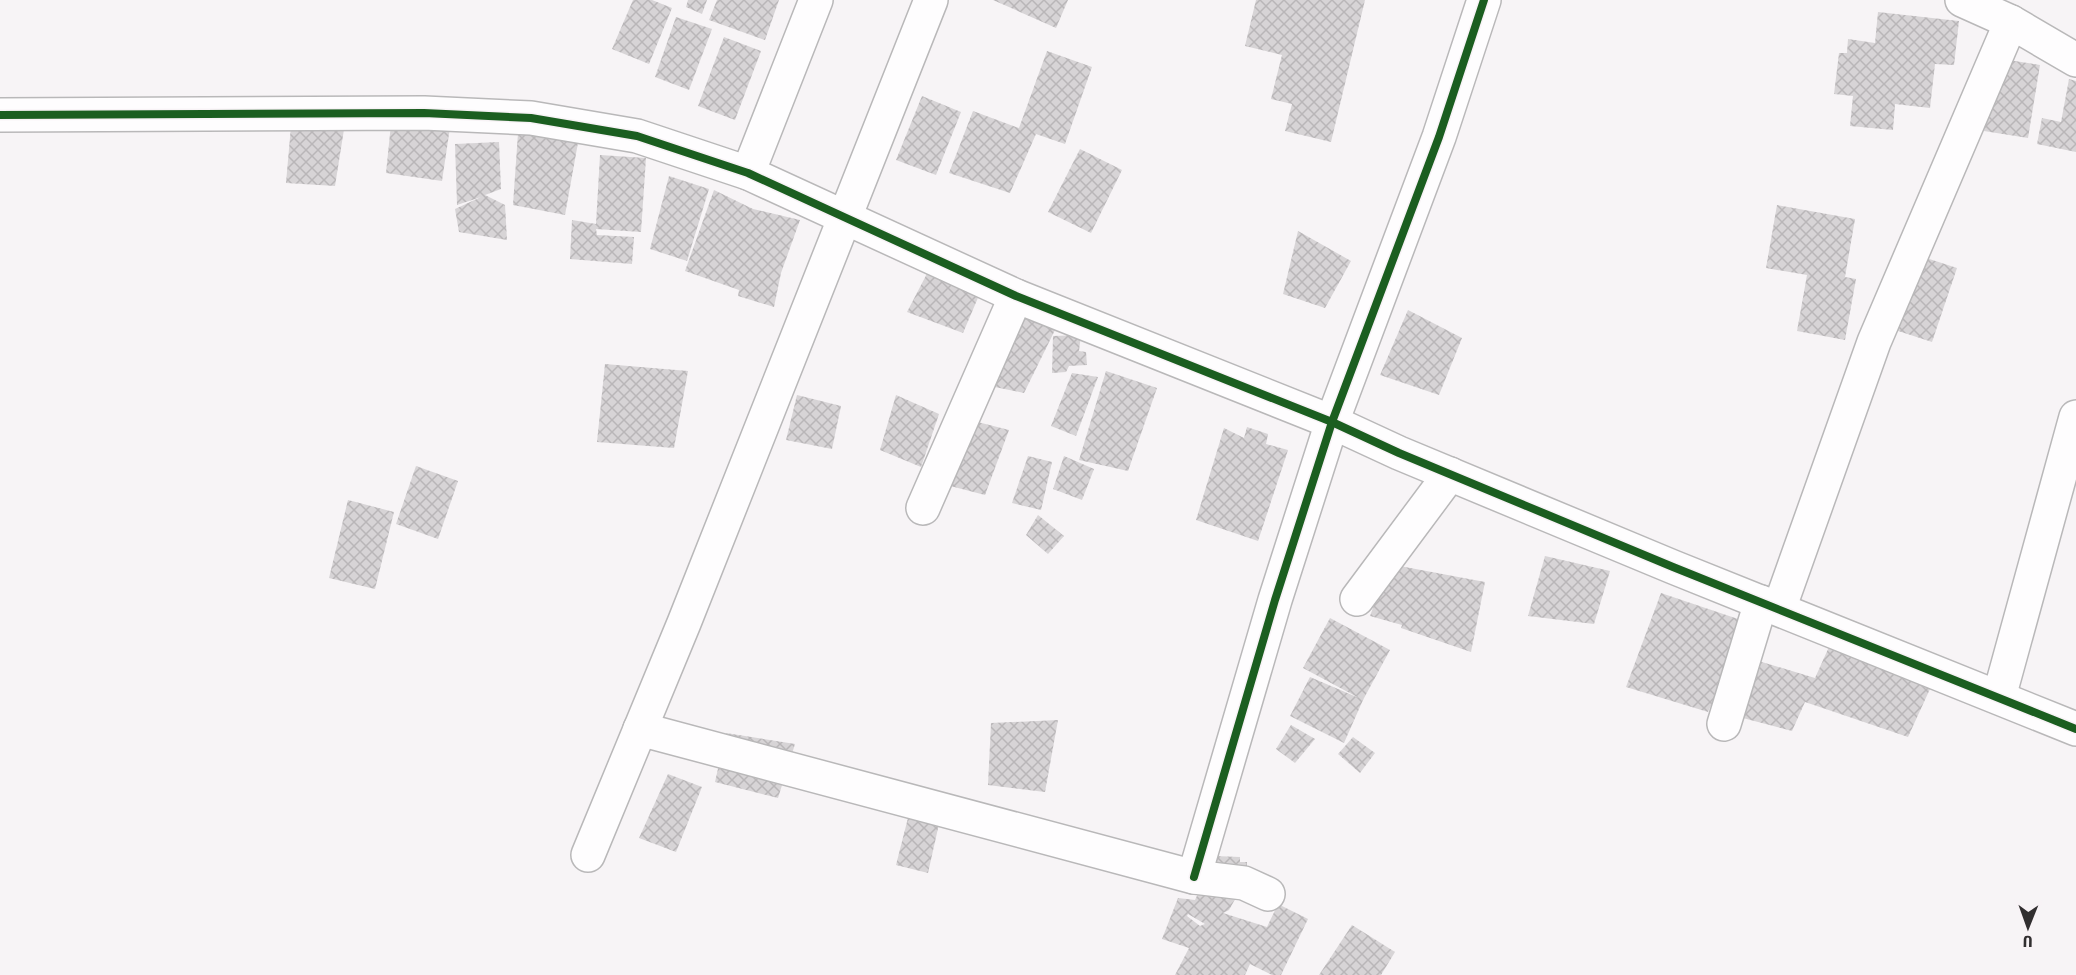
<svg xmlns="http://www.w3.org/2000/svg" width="2076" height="975" viewBox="0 0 2076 975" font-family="'Fira Sans Condensed',sans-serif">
  <defs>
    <pattern id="building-cross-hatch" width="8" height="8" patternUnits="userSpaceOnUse" patternTransform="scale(1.5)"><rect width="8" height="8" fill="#d7d4d6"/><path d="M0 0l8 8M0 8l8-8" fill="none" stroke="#b9b6b8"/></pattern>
  </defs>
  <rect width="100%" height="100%" fill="#f7f4f6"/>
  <g fill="url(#building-cross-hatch)" fill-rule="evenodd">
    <path d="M 633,0 L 652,0 L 672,8 L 649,64 L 612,49 Z"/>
    <path d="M 688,0 L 707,0 L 702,14 L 686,7 Z"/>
    <path d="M 717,0 L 779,0 L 765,40 L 709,20 Z"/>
    <path d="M 993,0 L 1068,0 L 1056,28 Z"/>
    <path d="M 1256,0 L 1365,0 L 1331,142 L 1285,131 L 1292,104 L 1271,99 L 1282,55 L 1245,46 Z"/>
    <path d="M 1878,12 L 1959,21 L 1954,65 L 1935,64 L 1930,108 L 1895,104 L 1893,130 L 1850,126 L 1853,96 L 1834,94 L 1839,53 L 1847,53 L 1848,39 L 1875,43 Z"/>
    <path d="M 676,17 L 712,29 L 689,90 L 655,77 Z"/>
    <path d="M 724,37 L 761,51 L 735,120 L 698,106 Z"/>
    <path d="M 1047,51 L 1092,67 L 1065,144 L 1036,134 L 1010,193 L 949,173 L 973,111 L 1019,128 Z"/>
    <path d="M 1996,58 L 2040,65 L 2028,138 L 1984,131 Z"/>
    <path d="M 2069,79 L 2076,81 L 2076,152 L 2037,144 L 2042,118 L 2061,122 Z"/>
    <path d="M 922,96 L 961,112 L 936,175 L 896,160 Z"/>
    <path d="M 452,114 L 442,181 L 386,173 L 391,124 Z"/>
    <path d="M 345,123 L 335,186 L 286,183 L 291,126 Z"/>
    <path d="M 581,126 L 565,215 L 513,205 L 518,133 Z"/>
    <path d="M 499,142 L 501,189 L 485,195 L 505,205 L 507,240 L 459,232 L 455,209 L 481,197 L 457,205 L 455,144 Z"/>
    <path d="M 1080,149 L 1122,170 L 1091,233 L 1048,212 Z"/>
    <path d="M 600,155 L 646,158 L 641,232 L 596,229 L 597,235 L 634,237 L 632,264 L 570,259 L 572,220 L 596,224 Z"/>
    <path d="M 669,176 L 709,189 L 687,261 L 650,249 Z"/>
    <path d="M 714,190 L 753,209 L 800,220 L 781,273 L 774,307 L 738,296 L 739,290 L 685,271 Z"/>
    <path d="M 1777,205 L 1855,219 L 1845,277 L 1856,279 L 1845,340 L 1797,331 L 1807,275 L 1766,268 Z"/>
    <path d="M 1298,231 L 1351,261 L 1325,308 L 1283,294 Z"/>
    <path d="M 1911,253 L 1957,268 L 1932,342 L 1886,327 Z"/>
    <path d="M 932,264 L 983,286 L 963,333 L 907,312 Z"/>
    <path d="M 1017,310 L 1057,326 L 1024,393 L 985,385 Z"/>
    <path d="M 1408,310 L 1462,338 L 1439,395 L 1380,375 Z"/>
    <path d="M 1081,335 L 1079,351 L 1086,352 L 1087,365 L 1069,366 L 1066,372 L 1052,373 L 1053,336 Z"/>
    <path d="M 605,364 L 688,371 L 674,448 L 597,442 Z"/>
    <path d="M 1106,371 L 1157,388 L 1128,471 L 1079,460 Z"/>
    <path d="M 1072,373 L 1098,377 L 1076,436 L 1051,426 Z"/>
    <path d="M 797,395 L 841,406 L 832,449 L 786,440 Z"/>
    <path d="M 896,395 L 939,414 L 921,467 L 880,450 Z"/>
    <path d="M 962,418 L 1009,430 L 985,495 L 935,482 Z"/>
    <path d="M 1247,427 L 1268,434 L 1266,444 L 1288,450 L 1258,541 L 1196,520 L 1224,428 L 1244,438 Z"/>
    <path d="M 1028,456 L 1052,462 L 1041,510 L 1012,503 Z"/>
    <path d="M 1064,456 L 1094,469 L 1082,500 L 1053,489 Z"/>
    <path d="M 416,466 L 458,481 L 438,539 L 396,524 Z"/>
    <path d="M 348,500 L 394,512 L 375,589 L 329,578 Z"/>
    <path d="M 1038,515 L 1064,536 L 1048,554 L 1026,535 Z"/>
    <path d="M 1545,556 L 1610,571 L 1594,624 L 1528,616 Z"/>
    <path d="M 1389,564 L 1485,582 L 1471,652 L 1401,628 L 1402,625 L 1370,616 Z"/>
    <path d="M 1661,593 L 1741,620 L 1723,680 L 1708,712 L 1626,687 Z"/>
    <path d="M 1330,618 L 1390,650 L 1363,700 L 1344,743 L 1290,716 L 1310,677 L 1359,698 L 1303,668 Z"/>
    <path d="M 1833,638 L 1935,678 L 1908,737 L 1805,702 L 1792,731 L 1739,717 L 1752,659 L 1815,678 Z"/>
    <path d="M 1058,720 L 1045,792 L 988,785 L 991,723 Z"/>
    <path d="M 1291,725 L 1315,739 L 1295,763 L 1276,749 Z"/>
    <path d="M 726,733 L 795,744 L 778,798 L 715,782 Z"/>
    <path d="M 1353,737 L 1375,753 L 1360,773 L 1338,754 Z"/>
    <path d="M 668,774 L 702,787 L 676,852 L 639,838 Z"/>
    <path d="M 910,810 L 941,815 L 928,873 L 896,865 Z"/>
    <path d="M 1215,856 L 1240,857 L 1240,862 L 1247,862 L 1247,878 L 1229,910 L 1223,913 L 1267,927 L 1278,904 L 1308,919 L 1281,975 L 1272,975 L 1250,964 L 1245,975 L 1175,975 L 1189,948 L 1162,939 L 1178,898 L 1195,900 ZM 1188,914 L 1205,924 L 1200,926 L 1187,916 Z"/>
    <path d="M 1352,925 L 1395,952 L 1381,975 L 1319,975 Z"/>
  </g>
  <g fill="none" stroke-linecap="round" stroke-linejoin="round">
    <defs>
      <g id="street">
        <path d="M 1962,0 L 2011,22 L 2076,60"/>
        <path d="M 0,115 L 424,113 L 531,118 L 637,136 L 748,173 L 1016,296 L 1332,422 L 1399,453 L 1673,567 L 2076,729"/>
        <path d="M 748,173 L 816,0"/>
        <path d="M 923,508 L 1016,296"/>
        <path d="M 1357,599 L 1450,474"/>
        <path d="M 1779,609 L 1874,342 L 2011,22"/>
        <path d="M 1999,697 L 2076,417"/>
        <path d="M 1724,724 L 1761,602"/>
        <path d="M 640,729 L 1194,877 L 1244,883 L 1268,894"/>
        <path d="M 588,855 L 684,623 L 931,0"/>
        <path d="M 1194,877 L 1275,600 L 1332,422 L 1439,137 L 1484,0"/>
      </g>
    </defs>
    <use href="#street" stroke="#b9b8b9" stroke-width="36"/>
    <use href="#street" stroke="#fefdfe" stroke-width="33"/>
    <defs>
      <g id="cycleway">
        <path d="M 0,115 L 424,113 L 531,118 L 637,136 L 748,173 L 1016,296 L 1332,422 L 1399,453 L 1673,567 L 2076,729"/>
        <path d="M 1194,877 L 1275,600 L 1332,422 L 1439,137 L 1484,0"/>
      </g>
    </defs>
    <use href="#cycleway" stroke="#f8f3f6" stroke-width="11"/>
    <use href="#cycleway" stroke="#1b5e20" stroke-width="8"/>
  </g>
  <g transform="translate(2028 927) rotate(181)" stroke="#f8f3f6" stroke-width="4.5" paint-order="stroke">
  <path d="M0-4.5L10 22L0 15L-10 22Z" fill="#312f30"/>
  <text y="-9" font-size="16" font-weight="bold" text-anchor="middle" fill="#312f30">U</text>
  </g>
</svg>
